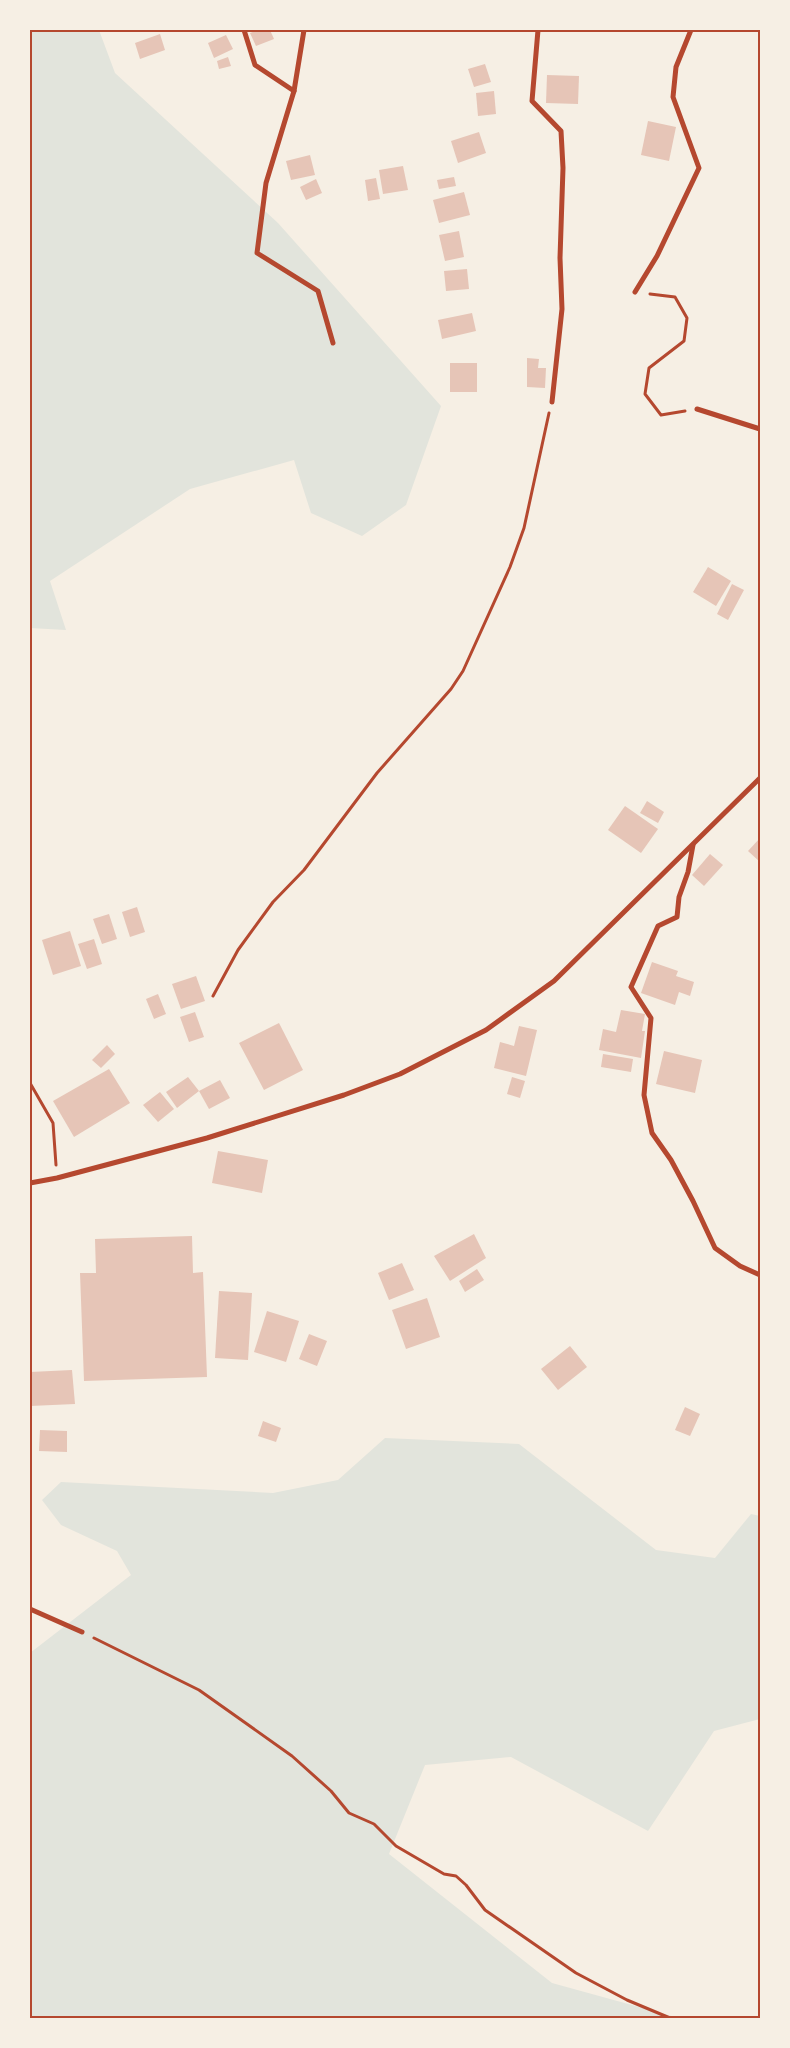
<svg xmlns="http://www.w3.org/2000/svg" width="790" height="2048" viewBox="0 0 790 2048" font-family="'Source Serif 4',serif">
  <rect width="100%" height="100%" fill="#f6efe4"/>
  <g fill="#e2e4dc">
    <path d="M 30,30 L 99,30 L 115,73 L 278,223 L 441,406 L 406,505 L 362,536 L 311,513 L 294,460 L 190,489 L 50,581 L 66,630 L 30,628 Z"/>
    <path d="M 385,1438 L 519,1444 L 656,1550 L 715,1558 L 751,1514 L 760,1516 L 760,1719 L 714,1731 L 648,1831 L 511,1757 L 425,1765 L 389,1854 L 552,1983 L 679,2018 L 30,2018 L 30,1653 L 131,1575 L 117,1551 L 61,1525 L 42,1500 L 61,1482 L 273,1493 L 338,1480 Z"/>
  </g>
  <g fill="#e6c5b7">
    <path d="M 258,30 L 270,30 L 274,39 L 256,46 L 250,33 Z"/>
    <path d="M 160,34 L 165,50 L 140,59 L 135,43 Z"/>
    <path d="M 226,35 L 233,49 L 214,58 L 208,43 Z"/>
    <path d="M 228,57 L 231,66 L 219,69 L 217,61 Z"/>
    <path d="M 485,64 L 491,82 L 474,87 L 468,69 Z"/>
    <path d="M 547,75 L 579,76 L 578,104 L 546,103 Z"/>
    <path d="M 494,91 L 496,114 L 478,116 L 476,93 Z"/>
    <path d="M 648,121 L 676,127 L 669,161 L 641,155 Z"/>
    <path d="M 479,132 L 486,153 L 458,163 L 451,141 Z"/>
    <path d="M 310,155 L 315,175 L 291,180 L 286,161 Z"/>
    <path d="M 403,166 L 408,190 L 383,194 L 379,170 Z"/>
    <path d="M 454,177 L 456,186 L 439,189 L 437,180 Z"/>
    <path d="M 376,178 L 380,199 L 368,201 L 365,180 Z"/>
    <path d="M 316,179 L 322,193 L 306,200 L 300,187 Z"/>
    <path d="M 464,192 L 470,215 L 439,223 L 433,200 Z"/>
    <path d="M 459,231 L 464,257 L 445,261 L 439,235 Z"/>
    <path d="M 467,269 L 469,289 L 446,291 L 444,271 Z"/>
    <path d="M 472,313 L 476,331 L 442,339 L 438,320 Z"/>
    <path d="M 527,358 L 539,359 L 538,368 L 546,368 L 545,388 L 527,387 Z"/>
    <rect x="450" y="363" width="27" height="29"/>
    <path d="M 708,567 L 731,581 L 716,606 L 693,592 Z"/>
    <path d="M 732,584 L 744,590 L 728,620 L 717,614 Z"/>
    <path d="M 647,801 L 664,812 L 658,823 L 640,813 Z"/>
    <path d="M 625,806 L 658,829 L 641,853 L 608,830 Z"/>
    <path d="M 760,838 L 760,862 L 748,851 Z"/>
    <path d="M 710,854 L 723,865 L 704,886 L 692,875 Z"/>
    <path d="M 137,907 L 145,932 L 130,937 L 122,912 Z"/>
    <path d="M 109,914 L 117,939 L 102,944 L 93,919 Z"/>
    <path d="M 70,931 L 81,966 L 53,975 L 42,940 Z"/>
    <path d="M 94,939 L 102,964 L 87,969 L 78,944 Z"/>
    <path d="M 652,962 L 678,971 L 676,976 L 694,982 L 690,996 L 679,992 L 675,1005 L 641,993 Z"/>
    <path d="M 196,976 L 205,1001 L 181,1009 L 172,984 Z"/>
    <path d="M 158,994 L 166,1014 L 154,1019 L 146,999 Z"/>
    <path d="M 621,1010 L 645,1014 L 642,1031 L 645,1031 L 641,1058 L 599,1050 L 603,1029 L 616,1032 Z"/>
    <path d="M 195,1012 L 204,1037 L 189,1042 L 180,1017 Z"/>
    <path d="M 279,1023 L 303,1070 L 264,1090 L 239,1043 Z"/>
    <path d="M 519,1026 L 537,1030 L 526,1076 L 494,1068 L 500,1042 L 514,1046 Z"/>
    <path d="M 107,1045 L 115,1054 L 101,1068 L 92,1060 Z"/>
    <path d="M 664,1051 L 702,1060 L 695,1093 L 656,1084 Z"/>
    <path d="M 603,1054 L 633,1059 L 631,1072 L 601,1067 Z"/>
    <path d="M 109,1069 L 130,1103 L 74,1137 L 53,1101 Z"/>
    <path d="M 188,1077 L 199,1091 L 177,1108 L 166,1092 Z"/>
    <path d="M 512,1077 L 525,1081 L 520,1098 L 507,1094 Z"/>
    <path d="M 220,1080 L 230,1098 L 209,1109 L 199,1091 Z"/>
    <path d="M 160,1092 L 174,1109 L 158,1122 L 143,1105 Z"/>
    <path d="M 218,1151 L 268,1160 L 262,1193 L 212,1183 Z"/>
    <path d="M 474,1234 L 486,1258 L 450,1281 L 434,1256 Z"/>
    <path d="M 192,1236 L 193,1273 L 203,1272 L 207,1377 L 84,1381 L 80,1273 L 96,1273 L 95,1239 Z"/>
    <path d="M 402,1263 L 414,1290 L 389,1300 L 378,1273 Z"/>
    <path d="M 477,1269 L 484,1280 L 465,1292 L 459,1281 Z"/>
    <path d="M 219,1291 L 252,1293 L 248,1360 L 215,1358 Z"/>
    <path d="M 427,1298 L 440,1337 L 406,1349 L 392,1310 Z"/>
    <path d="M 267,1311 L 299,1321 L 286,1362 L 254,1352 Z"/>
    <path d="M 309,1334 L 327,1341 L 317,1366 L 299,1359 Z"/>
    <path d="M 570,1346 L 587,1367 L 558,1390 L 541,1369 Z"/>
    <path d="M 72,1370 L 75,1404 L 30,1406 L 30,1372 Z"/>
    <path d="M 685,1407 L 700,1414 L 690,1436 L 675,1430 Z"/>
    <path d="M 263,1421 L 281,1428 L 276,1442 L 258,1436 Z"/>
    <path d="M 40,1430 L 67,1431 L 67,1452 L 39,1451 Z"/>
  </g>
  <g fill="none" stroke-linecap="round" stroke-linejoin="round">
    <g stroke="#b5482f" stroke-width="3">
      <path d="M 650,294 L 675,297 L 687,318 L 684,341 L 649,368 L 645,394 L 661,415 L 685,411"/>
      <path d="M 213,996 L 238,950 L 273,902 L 304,870 L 377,773 L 451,689 L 463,671 L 510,567 L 524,528 L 549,413"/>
      <path d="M 30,1083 L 53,1123 L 56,1165"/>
      <path d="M 94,1638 L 199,1690 L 292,1756 L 331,1791 L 349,1813 L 374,1824 L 396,1846 L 444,1874 L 456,1876 L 466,1885 L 485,1910 L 576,1973 L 627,2000 L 670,2018"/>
    </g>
    <g stroke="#b5482f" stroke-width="5">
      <path d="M 244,30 L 255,65 L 294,91"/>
      <path d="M 304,30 L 294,91 L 266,183 L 257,253 L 318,291 L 333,343"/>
      <path d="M 538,30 L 532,101 L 561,131 L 563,168 L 560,258 L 562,309 L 552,402"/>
      <path d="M 635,292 L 657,256 L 699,168 L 673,97 L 676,67 L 691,30"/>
      <path d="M 697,409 L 760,429"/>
      <path d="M 693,845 L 688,872 L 679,897 L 677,917 L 658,926 L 631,987 L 651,1018 L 644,1095 L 652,1133 L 671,1160 L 693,1201 L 715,1248 L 740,1266 L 760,1275"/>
      <path d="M 30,1183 L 57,1178 L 207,1138 L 344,1095 L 400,1074 L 486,1030 L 554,981 L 760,778"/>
      <path d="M 30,1609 L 82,1632"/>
    </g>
  </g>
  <rect width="790" height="2048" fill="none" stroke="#f6efe4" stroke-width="62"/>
  <rect x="31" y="31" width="728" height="1986" fill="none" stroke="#b5482f" stroke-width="2"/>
</svg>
